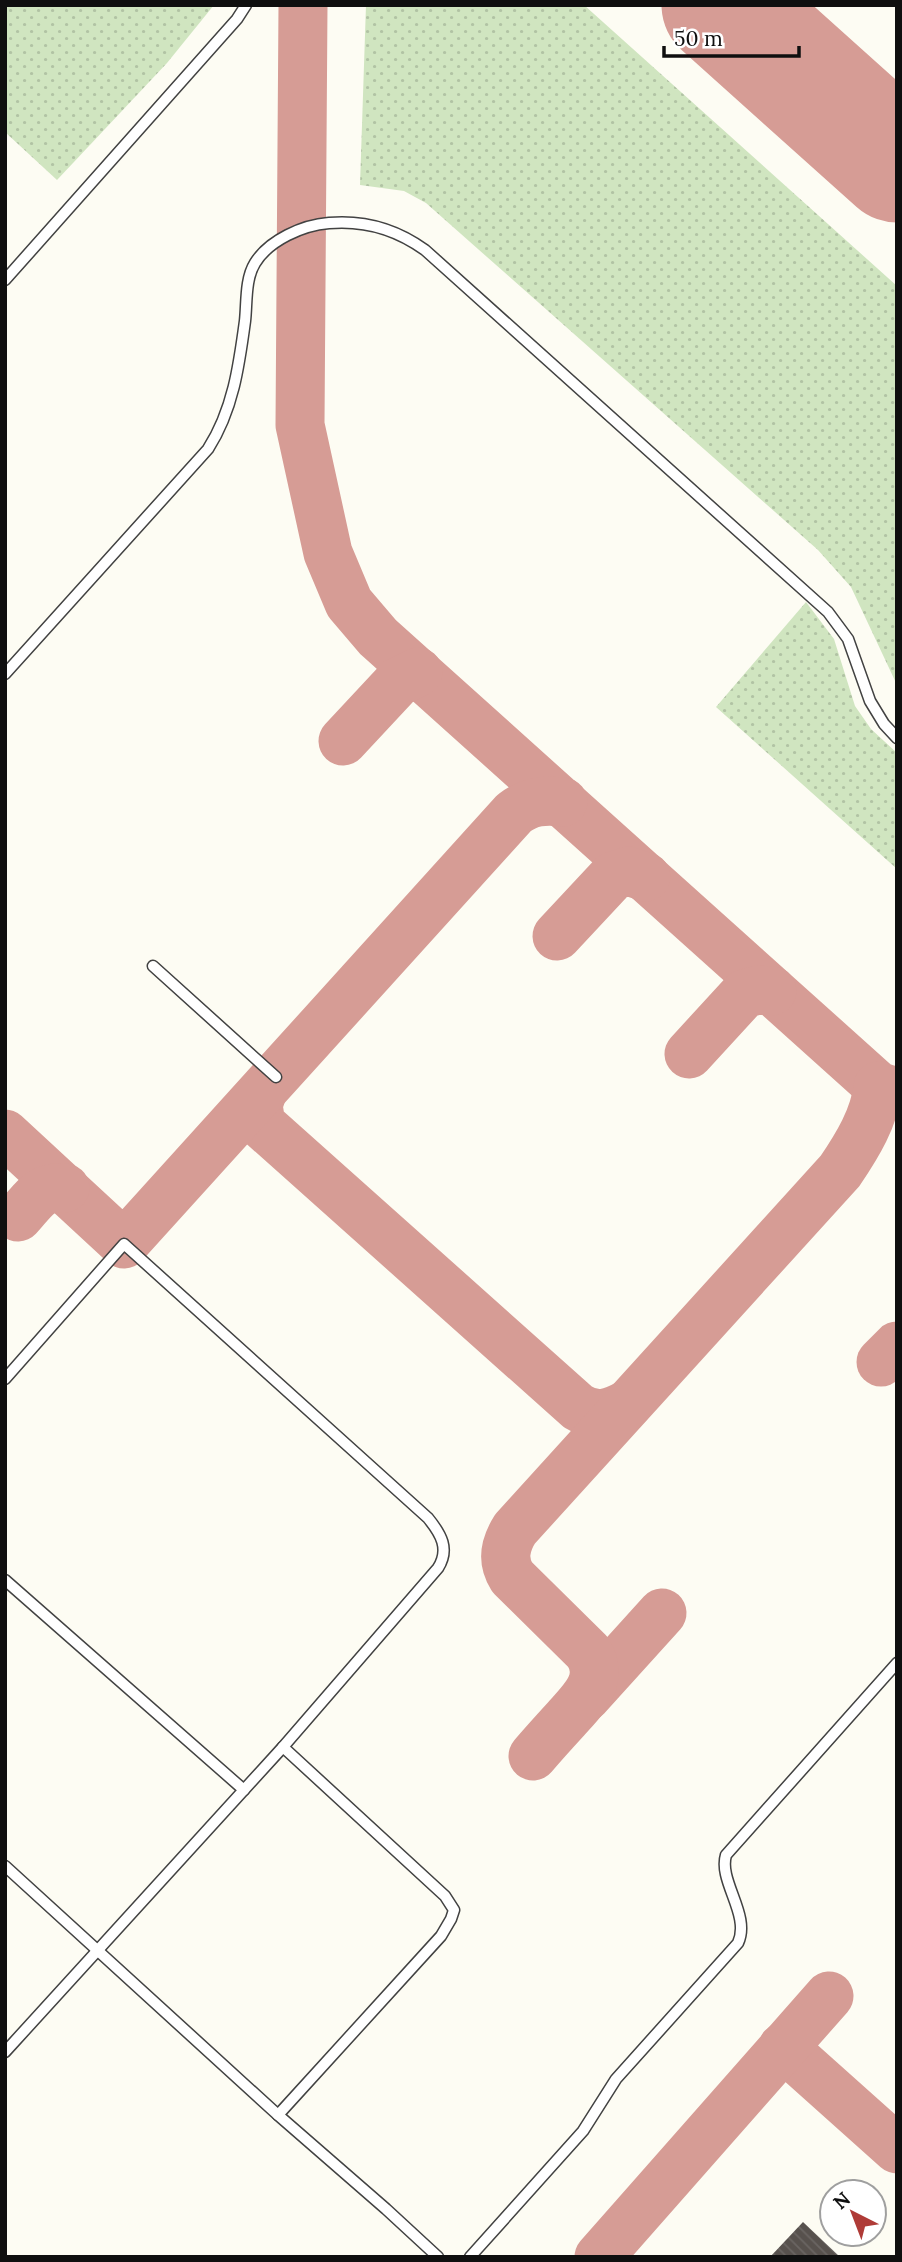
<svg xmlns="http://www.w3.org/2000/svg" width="902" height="2262" viewBox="0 0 902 2262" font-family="Lora,serif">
  <defs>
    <pattern id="grass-dots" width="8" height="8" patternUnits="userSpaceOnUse" patternTransform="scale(1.75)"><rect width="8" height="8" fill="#d0e5c0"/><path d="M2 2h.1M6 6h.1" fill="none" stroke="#b1c3a4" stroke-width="1.8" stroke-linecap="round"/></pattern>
    <pattern id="building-back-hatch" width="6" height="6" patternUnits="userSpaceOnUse" patternTransform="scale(1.75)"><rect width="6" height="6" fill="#57514d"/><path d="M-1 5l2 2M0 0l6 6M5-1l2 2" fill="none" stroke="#6a6562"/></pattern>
  </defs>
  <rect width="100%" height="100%" fill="#fdfcf3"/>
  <g fill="url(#grass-dots)">
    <path d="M 5,5 L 214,5 L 167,63 L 57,180 L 5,132 Z"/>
    <path d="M 366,5 L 584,5 L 897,286 L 897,685 L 851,587 L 818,550 L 426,203 L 404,191 L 360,185 Z"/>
    <path d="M 806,602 L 834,639 L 855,706 L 871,729 L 897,753 L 897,869 L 716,707 Z"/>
  </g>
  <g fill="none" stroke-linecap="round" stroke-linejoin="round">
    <g stroke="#d69c95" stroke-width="49">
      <path d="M 303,5 L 300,425 L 328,553 L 349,603 L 378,637 L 878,1086 L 897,1092"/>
      <path d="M 343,741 L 398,682 L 418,672"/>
      <path d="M 557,936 L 613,876 L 628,871 L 646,877"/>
      <path d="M 689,1054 L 744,994 L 758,990 L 772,991"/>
      <path d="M 262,1093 L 258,1105 L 261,1124 L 578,1407 C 596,1418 610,1414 628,1404"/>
      <path d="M 5,1134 L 124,1244 L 514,813 C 530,801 544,800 563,802"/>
      <path d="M 18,1217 C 33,1201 40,1185 65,1188"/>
      <path d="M 881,1362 L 897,1346"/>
      <path d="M 586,1697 L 662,1613"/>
      <path d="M 533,1756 C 544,1743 555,1731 566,1719 C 584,1699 605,1680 588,1652 L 512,1577 C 502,1561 505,1545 515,1529 L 840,1171 C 857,1146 875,1117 878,1086"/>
      <path d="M 783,2047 L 897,2149"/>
      <path d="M 599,2257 L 829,1996"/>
    </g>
    <path stroke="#d69c95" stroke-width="121" d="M 722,5 L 897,162"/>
  </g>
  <path fill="url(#building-back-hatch)" d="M 803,2222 L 840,2257 L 770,2257 Z"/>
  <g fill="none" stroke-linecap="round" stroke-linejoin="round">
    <defs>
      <g id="lane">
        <path d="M 5,280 L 237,19 L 246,5"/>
        <path d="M 5,674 L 208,449 C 233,410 239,366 245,321 C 247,303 245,279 255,263 C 269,240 303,225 329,223 C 364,220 396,229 425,250 L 828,612 L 848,639 L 870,701 L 884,724 L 897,738"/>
        <path d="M 153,966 L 276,1077"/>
        <path d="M 5,1379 L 124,1244 L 428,1518 C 441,1534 450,1549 438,1568 L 283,1747 L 5,2052"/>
        <path d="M 5,1580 L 244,1790"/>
        <path d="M 5,1866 L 278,2115 L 386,2209 L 438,2257"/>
        <path d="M 278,2115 L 441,1936 L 451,1919 L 454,1910 L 445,1896 L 283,1747"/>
        <path d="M 470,2257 L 583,2131 L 616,2079 L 738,1943 C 751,1915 718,1881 726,1855 L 897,1663"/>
      </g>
    </defs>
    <use href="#lane" stroke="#424242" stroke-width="13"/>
    <use href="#lane" stroke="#fff" stroke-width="10"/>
  </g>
  <rect width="902" height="2262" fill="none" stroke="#0f0f0f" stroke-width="14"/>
  <g transform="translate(853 2213) rotate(318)"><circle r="33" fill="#ffffff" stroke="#9f9f9f" stroke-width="2"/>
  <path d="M0-5L12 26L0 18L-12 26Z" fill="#af3b37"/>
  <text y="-10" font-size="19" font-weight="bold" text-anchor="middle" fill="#0f0f0f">N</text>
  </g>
  <path d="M664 46v10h135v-10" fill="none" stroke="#0f0f0f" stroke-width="3.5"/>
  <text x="674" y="46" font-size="21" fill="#0f0f0f" stroke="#ffffff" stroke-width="5" paint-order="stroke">50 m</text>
</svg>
